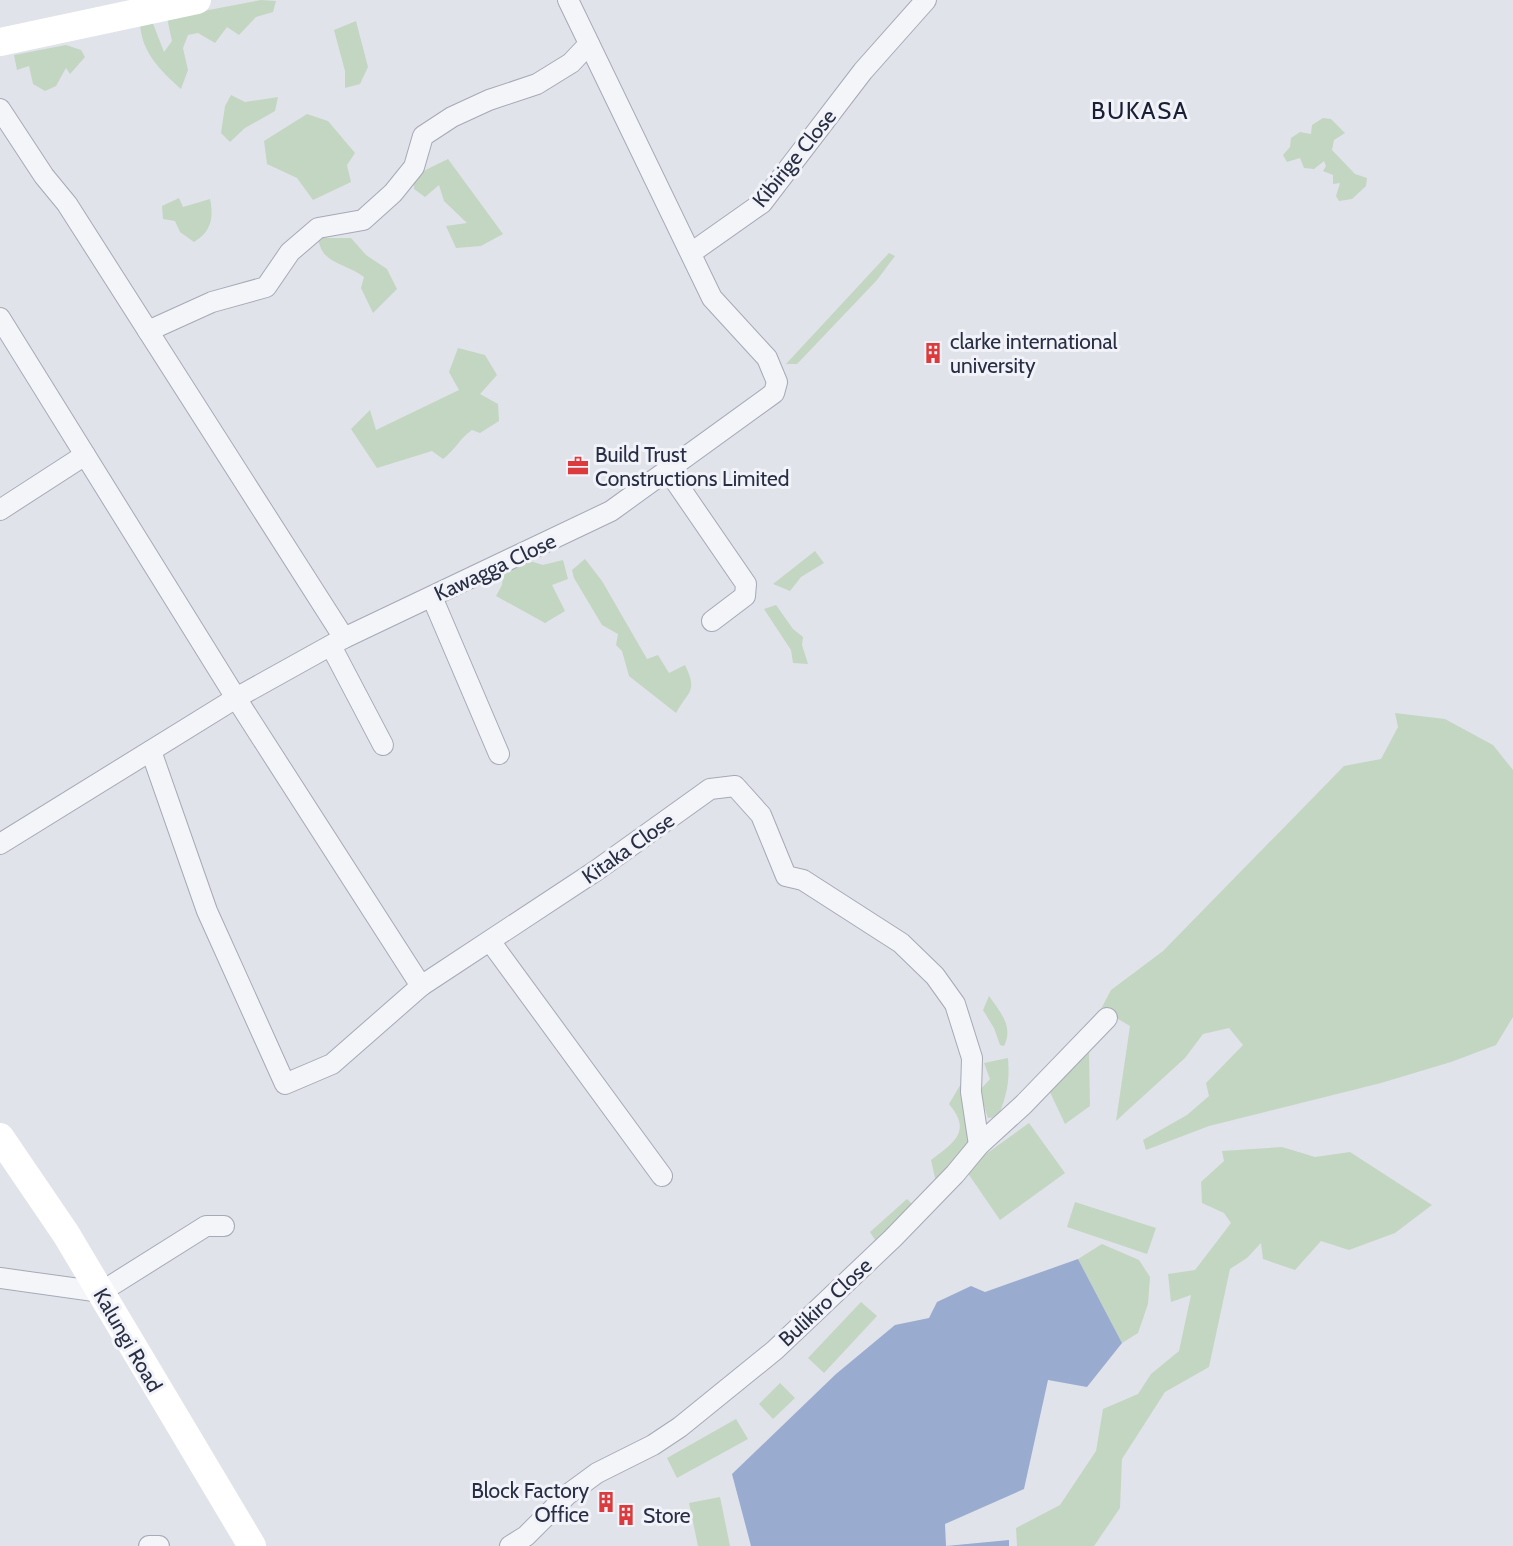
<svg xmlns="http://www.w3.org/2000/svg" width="1513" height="1546" viewBox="0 0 1513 1546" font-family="Cabin,sans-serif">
  <rect width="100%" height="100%" fill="#e1e3eb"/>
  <g fill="#c3d6c1">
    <path d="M 261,0 L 276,1 L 273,12 L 256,17 L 239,35 L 227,27 L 215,43 L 198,33 L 188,35 L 183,48 L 188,70 L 181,89 C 160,70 142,53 140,24 L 152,21 L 164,52 L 172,41 L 167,18 Z"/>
    <path d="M 356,21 L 368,67 L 360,84 L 345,88 L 345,71 L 334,30 Z"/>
    <path d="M 66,45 L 81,50 L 85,57 L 70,74 L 66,68 L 56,86 L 45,91 L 33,84 L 29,66 L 17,70 L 14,55 Z"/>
    <path d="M 231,95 L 245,102 L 278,97 L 275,111 L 245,128 L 230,142 L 221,133 L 225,106 Z"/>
    <path d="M 307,114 L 328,121 L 355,153 L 347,165 L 351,182 L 313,200 L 297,178 L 267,164 L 264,141 Z"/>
    <path d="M 1323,118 L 1331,119 L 1345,133 L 1334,140 L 1332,150 L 1355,174 L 1367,178 L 1366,186 L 1352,199 L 1339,201 L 1336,196 L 1340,183 L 1333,184 L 1333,175 L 1323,171 L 1326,166 L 1324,161 L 1314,169 L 1304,168 L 1300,158 L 1287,162 L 1283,155 L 1290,147 L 1291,138 L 1300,132 L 1311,134 L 1312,125 Z"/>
    <path d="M 448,159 L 503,234 L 481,246 L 456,248 L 446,226 L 467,223 L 444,201 L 439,185 L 425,197 L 414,189 L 413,176 Z"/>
    <path d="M 179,198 L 183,207 L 210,199 C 214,218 211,232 194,242 L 180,232 L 175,221 L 163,219 L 162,206 Z"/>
    <path d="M 318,238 L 351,238 L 366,255 L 387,269 L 397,289 L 373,313 L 361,288 L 364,277 C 344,262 322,265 318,238 Z"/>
    <path d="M 889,253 L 895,256 L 877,280 L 797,364 L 786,364 Z"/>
    <path d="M 458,348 L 485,355 L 497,375 L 480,394 L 498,404 L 499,421 L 480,433 L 472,430 C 460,438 455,450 443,459 L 432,451 L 377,468 L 351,429 L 370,410 L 376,430 L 459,390 L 449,372 Z"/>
    <path d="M 815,551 L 824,563 L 801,577 L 790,591 L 773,584 Z"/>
    <path d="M 517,557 L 543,565 L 563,560 L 568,579 L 552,585 L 565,611 L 545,623 L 496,596 L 502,585 L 504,563 Z"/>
    <path d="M 585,559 L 602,581 L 647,659 L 658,655 L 669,673 L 685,665 C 698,692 689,690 676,713 L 629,676 L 622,651 L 616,645 L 618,634 L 602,625 L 574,578 L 572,570 Z"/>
    <path d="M 776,605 L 793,629 L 803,637 L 802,645 L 808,664 L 793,663 L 791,650 L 764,609 Z"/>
    <path d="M 1395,713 L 1445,719 L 1493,745 L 1513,770 L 1513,1017 L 1496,1045 L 1451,1062 L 1381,1083 L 1209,1126 L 1146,1150 L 1143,1140 L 1187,1115 L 1209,1096 L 1206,1083 L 1243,1045 L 1229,1028 L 1203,1034 L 1185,1058 L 1116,1121 L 1130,1026 L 1101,1009 L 1111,990 L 1163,951 L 1344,766 L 1381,759 L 1398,727 Z"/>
    <path d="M 989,996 C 1000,1012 1014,1026 1004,1046 L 1000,1045 L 994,1028 L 983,1010 Z"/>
    <path d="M 1081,1052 L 1089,1052 L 1090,1106 L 1065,1124 L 1049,1090 Z"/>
    <path d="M 1008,1058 C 1010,1081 1007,1095 998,1117 L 988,1118 L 979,1091 L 990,1079 L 984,1063 Z"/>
    <path d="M 962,1082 L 970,1121 L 990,1128 L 936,1182 L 931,1160 C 955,1142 972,1131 949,1104 Z"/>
    <path d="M 1029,1123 L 1065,1173 L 1000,1220 L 965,1169 Z"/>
    <path d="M 1282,1147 L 1315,1157 L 1350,1152 L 1432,1205 L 1395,1233 L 1349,1250 L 1321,1241 L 1295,1270 L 1263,1259 L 1261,1243 L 1247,1258 L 1230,1269 L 1209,1367 L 1165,1392 L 1122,1459 L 1120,1508 L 1094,1546 L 1017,1546 L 1016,1528 L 1060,1505 L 1096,1451 L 1103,1409 L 1138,1394 L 1151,1374 L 1179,1351 L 1191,1295 L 1171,1302 L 1168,1274 L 1195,1270 L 1231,1223 L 1224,1213 L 1202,1203 L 1201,1182 L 1224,1161 L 1222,1151 Z"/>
    <path d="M 907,1199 L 913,1205 L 879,1246 L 870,1232 Z"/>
    <path d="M 1075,1202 L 1156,1228 L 1147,1254 L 1067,1227 Z"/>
    <path d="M 1102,1244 L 1139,1260 L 1150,1277 L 1148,1304 L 1138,1333 L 1122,1343 L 1078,1259 Z"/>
    <path d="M 861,1302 L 877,1316 L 824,1373 L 808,1358 Z"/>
    <path d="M 780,1383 L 795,1398 L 773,1419 L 759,1404 Z"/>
    <path d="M 736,1419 L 748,1439 L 677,1478 L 667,1458 Z"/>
    <path d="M 720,1497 L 730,1546 L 698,1546 L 689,1503 Z"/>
  </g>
  <path fill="#99abce" d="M 1078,1259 L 1122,1343 L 1087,1387 L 1048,1380 L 1024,1489 L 945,1524 L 946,1546 L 1009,1540 L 1009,1546 L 751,1546 L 732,1474 L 836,1374 L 895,1325 L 929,1318 L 937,1302 L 971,1286 L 985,1292 Z"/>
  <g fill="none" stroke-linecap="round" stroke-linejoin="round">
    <defs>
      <g id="street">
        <path d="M 0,109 L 44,176 L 67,204 L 344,638"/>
        <path d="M 691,253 L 762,203 L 863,71 L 926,0"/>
        <path d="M 0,318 L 236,698 L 421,986"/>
        <path d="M 148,331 L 212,302 L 266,287 L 290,252 L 318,228 L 363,220 L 393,193 L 414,167 L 423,136 L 452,117 L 489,100 L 537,84 L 571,63 L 589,44"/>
        <path d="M 667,469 L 746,584 L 745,596 L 712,621"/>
        <path d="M 0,510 L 85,455"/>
        <path d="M 432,597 L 499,754"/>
        <path d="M 331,646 L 383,745"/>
        <path d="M 151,751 L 207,911 L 285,1084 L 332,1064 L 421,986 L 597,870 L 710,789 L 735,786 L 761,815 L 786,876 L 803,880 L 901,943 L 935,976 L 955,1004 L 972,1058 L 971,1092 L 979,1145"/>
        <path d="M 0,844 L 236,698 L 344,638 L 611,511 L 774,393 L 777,382 L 767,358 L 712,298 L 568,0"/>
        <path d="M 490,941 L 662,1176"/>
        <path d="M 0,1278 L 101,1292 L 206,1226 L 224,1226"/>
        <path d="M 149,1546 L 159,1546"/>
        <path d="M 510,1546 L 526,1536 L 567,1495 L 597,1473 L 653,1445 L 680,1427 L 775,1350 L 893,1238 L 955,1174 L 979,1145 L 1023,1105 L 1107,1018"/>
      </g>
    </defs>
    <use href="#street" stroke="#a6a9b6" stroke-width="22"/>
    <use href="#street" stroke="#f4f5f9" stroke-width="20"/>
    <g stroke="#fff" stroke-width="28">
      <path d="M 0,42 L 197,0"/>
      <path d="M 0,1137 L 66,1234 L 252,1546"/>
    </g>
  </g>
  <defs>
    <symbol id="building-bare" viewBox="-9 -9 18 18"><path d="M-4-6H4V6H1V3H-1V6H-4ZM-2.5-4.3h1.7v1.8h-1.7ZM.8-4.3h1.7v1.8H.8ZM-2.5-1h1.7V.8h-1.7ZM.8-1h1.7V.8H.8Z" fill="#db3b3c" stroke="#f1f3f8" stroke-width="2.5" paint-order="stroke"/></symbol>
    <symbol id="office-bare" viewBox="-9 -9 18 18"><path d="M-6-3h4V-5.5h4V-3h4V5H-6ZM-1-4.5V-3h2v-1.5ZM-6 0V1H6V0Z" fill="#db3b3c" stroke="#f1f3f8" stroke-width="2.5" paint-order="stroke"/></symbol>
  </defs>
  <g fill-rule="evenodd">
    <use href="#building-bare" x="918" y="338" width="30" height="30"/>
    <use href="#office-bare" x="563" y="451" width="30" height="30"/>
    <use href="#building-bare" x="591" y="1487" width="30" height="30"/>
    <use href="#building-bare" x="611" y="1500" width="30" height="30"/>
  </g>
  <g text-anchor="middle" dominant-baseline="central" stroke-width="6" stroke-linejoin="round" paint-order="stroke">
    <g font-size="21" fill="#282e44" stroke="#f1f3f8">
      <text transform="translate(794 158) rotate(-51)">Kibirige Close</text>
      <text transform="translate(495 567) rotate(-25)">Kawagga Close</text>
      <text transform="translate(628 848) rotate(-35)">Kitaka Close</text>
      <text transform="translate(825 1302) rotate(-43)">Bulikiro Close</text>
      <text transform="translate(128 1340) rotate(60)">Kalungi Road</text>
    </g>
    <g font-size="21" fill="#282e44" stroke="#f1f3f8" text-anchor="start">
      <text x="950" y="341">clarke international<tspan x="950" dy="24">university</tspan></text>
      <text x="595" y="454">Build Trust<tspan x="595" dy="24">Constructions Limited</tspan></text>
      <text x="589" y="1490" text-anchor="end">Block Factory<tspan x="589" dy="24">Office</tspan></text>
      <text x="643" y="1515">Store</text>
    </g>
    <g font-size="24" letter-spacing="1.5" fill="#1a1f35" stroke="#f1f3f8">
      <text x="1140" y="110">BUKASA</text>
    </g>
  </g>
</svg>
